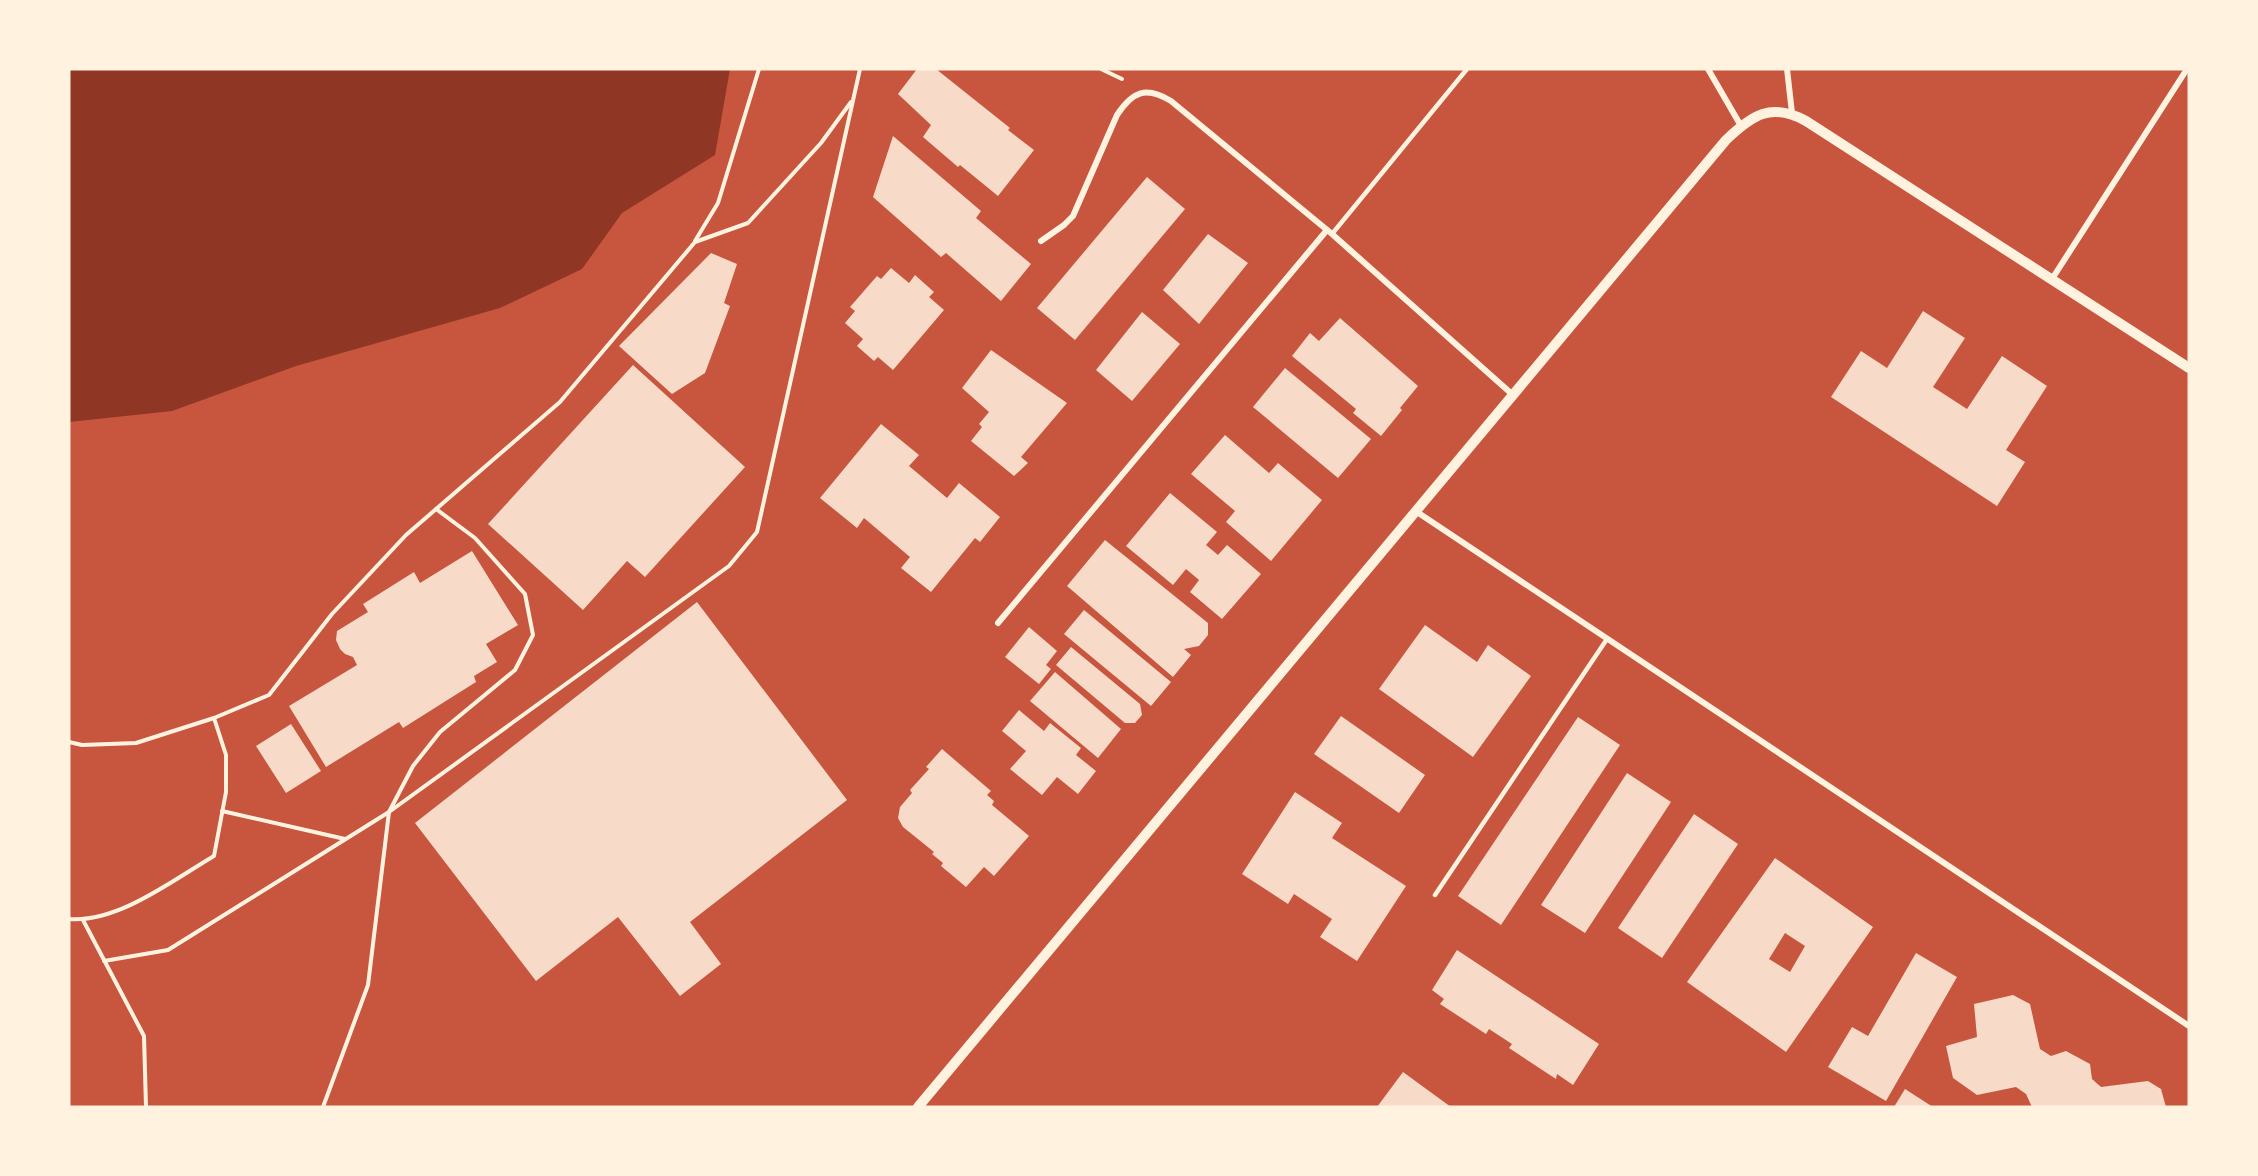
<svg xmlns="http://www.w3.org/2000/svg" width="2258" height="1176" viewBox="0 0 2258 1176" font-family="Signika,sans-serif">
  <rect width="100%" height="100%" fill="#c8553d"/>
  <path fill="#8f3625" d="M 69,69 L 730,69 L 715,155 L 622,213 L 582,269 L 500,308 L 296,366 L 172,411 L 69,422 Z"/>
  <g fill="#f7dbc8" fill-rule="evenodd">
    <path d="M 917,69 L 936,69 L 1010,128 L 1008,130 L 1034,150 L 998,196 L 960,165 L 958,167 L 923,137 L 931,125 L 898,94 Z"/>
    <path d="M 893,136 L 981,211 L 976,218 L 1031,264 L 1001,301 L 946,253 L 941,257 L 873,197 Z"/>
    <path d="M 1147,177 L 1185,209 L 1075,340 L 1037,308 Z"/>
    <path d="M 1208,234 L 1248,263 L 1199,324 L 1163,290 Z"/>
    <path d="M 711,253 L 737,264 L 724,303 L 730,306 L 705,373 L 672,394 L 619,346 Z"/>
    <path d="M 891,268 L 909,283 L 915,275 L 934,292 L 929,297 L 944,310 L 893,370 L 878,357 L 874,361 L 857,346 L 863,339 L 845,323 L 855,311 L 850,307 L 877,276 L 881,279 Z"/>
    <path d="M 1923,311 L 1965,338 L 1933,387 L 1967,409 L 2002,356 L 2047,386 L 2006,450 L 2025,462 L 1997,506 L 1831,397 L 1861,351 L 1887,368 Z"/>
    <path d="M 1142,312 L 1180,344 L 1132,401 L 1096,370 Z"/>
    <path d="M 1340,318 L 1418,386 L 1400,408 L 1402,410 L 1381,436 L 1353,413 L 1356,409 L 1292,356 L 1310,333 L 1319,341 Z"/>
    <path d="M 991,350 L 1067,403 L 1021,457 L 1028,463 L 1014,476 L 971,441 L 982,427 L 979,424 L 989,412 L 962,388 Z"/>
    <path d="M 633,365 L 745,467 L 645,577 L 627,561 L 583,610 L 488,524 Z"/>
    <path d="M 1285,368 L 1371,439 L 1338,478 L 1253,407 Z"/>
    <path d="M 881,424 L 919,455 L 909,466 L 947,498 L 959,483 L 1000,517 L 980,542 L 975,538 L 931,592 L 901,568 L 910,557 L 864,518 L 857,528 L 820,498 Z"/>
    <path d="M 1225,435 L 1269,473 L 1278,463 L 1322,500 L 1271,561 L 1226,522 L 1235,511 L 1191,474 Z"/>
    <path d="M 1170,493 L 1217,532 L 1206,545 L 1218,555 L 1227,545 L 1261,574 L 1222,619 L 1190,592 L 1199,580 L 1186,569 L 1173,585 L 1126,546 Z"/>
    <path d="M 1105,540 L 1208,623 L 1208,635 L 1199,646 L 1184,649 L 1191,655 L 1173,677 L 1067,586 Z"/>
    <path d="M 472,551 L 518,625 L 486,644 L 497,662 L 474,676 L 476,682 L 403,728 L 399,722 L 326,767 L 289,706 L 357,665 L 353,657 L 345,654 L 340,649 L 336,640 L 337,631 L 368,612 L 363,604 L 414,572 L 420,583 Z"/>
    <path d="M 697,602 L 847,800 L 690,922 L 721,964 L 680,996 L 618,917 L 536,981 L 415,823 Z"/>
    <path d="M 1084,610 L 1171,682 L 1151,706 L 1064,634 Z"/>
    <path d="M 1425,625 L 1477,662 L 1488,645 L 1531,676 L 1473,757 L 1379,689 Z"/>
    <path d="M 1029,627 L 1057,651 L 1046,665 L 1051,669 L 1039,684 L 1005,657 Z"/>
    <path d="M 1071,647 L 1140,704 L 1142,715 L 1135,723 L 1125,723 L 1056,665 Z"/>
    <path d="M 1055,672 L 1121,729 L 1098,758 L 1030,701 Z"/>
    <path d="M 1019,710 L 1044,731 L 1050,723 L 1081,748 L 1076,755 L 1096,771 L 1078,794 L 1057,777 L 1042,795 L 1010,769 L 1026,751 L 1002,731 Z"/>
    <path d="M 1341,716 L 1425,775 L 1399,813 L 1314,754 Z"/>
    <path d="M 1578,717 L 1620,745 L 1501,925 L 1458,896 Z"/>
    <path d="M 291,724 L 321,771 L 286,793 L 256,746 Z"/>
    <path d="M 942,749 L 991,791 L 987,795 L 994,801 L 992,805 L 1029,836 L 994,876 L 984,867 L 966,887 L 941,866 L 943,863 L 932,854 L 934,852 L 903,827 L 898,818 L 900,807 L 912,793 L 910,790 L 929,769 L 926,767 Z"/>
    <path d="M 1627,773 L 1671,802 L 1585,933 L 1541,905 Z"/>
    <path d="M 1295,792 L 1342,823 L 1332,838 L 1406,886 L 1357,961 L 1320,937 L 1332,919 L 1294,894 L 1288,904 L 1242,874 Z"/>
    <path d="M 1694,814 L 1738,844 L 1662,958 L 1618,928 Z"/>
    <path d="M 1775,858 L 1873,927 L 1786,1052 L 1687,982 ZM 1785,933 L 1805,946 L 1790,972 L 1769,959 Z"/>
    <path d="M 1457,950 L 1599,1044 L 1573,1085 L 1557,1074 L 1556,1079 L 1509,1048 L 1512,1044 L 1489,1029 L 1486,1034 L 1440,1004 L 1444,999 L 1432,990 Z"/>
    <path d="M 1916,953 L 1957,977 L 1886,1101 L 1828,1067 L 1852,1027 L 1868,1036 Z"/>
    <path d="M 2013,995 L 2030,1004 L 2040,1049 L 2051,1056 L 2066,1051 L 2090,1064 L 2092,1079 L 2101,1087 L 2148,1081 L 2161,1089 L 2166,1107 L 2032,1107 L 2026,1094 L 2016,1087 L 1977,1095 L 1953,1078 L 1946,1046 L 1977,1037 L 1974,1004 Z"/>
    <path d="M 1403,1072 L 1451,1107 L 1377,1107 Z"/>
    <path d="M 1905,1089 L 1933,1107 L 1894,1107 Z"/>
  </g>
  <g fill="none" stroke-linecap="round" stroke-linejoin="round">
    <g stroke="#fff3e0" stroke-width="4">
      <path d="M 1101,69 L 1122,79"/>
      <path d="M 695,241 L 718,203 L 759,69"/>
      <path d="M 69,742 L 82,745 L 136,743 L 214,718 L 269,695 L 332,614 L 406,535 L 560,402 L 695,242 L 748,223 L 821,143 L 851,102"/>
      <path d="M 222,811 L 345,839"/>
      <path d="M 69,919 C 118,923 173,880 214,856 L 226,792 L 226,755 L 214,718"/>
      <path d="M 83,920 L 144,1036 L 146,1107"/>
      <path d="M 104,961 L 168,950 L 389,812 L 413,766 L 440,732 L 515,670 L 533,635 L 525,594 L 475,538 L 436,509"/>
      <path d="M 323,1107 L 368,985 L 389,812 L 729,566 L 757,532 L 860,69"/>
    </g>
    <g stroke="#fff3e0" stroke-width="4.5">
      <path d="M 1332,234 L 1467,69"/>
      <path d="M 1435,895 L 1607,639"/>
    </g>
    <g stroke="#fff3e0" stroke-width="6">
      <path d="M 1708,69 L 1741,126"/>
      <path d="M 1787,69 L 1792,113"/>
      <path d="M 1041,241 L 1064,225 L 1073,216 L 1117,115 C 1133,91 1146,86 1171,101 L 1332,234 L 1513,395"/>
      <path d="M 2052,279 L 2187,69"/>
      <path d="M 1417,512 L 2189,1026"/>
      <path d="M 998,623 L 1327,230"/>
    </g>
    <path stroke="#fff3e0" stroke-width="10" d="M 918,1107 L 1726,140 C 1752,115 1771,102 1806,121 L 2189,368"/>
  </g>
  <rect width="2258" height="1176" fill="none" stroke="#fff3e0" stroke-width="141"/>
</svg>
